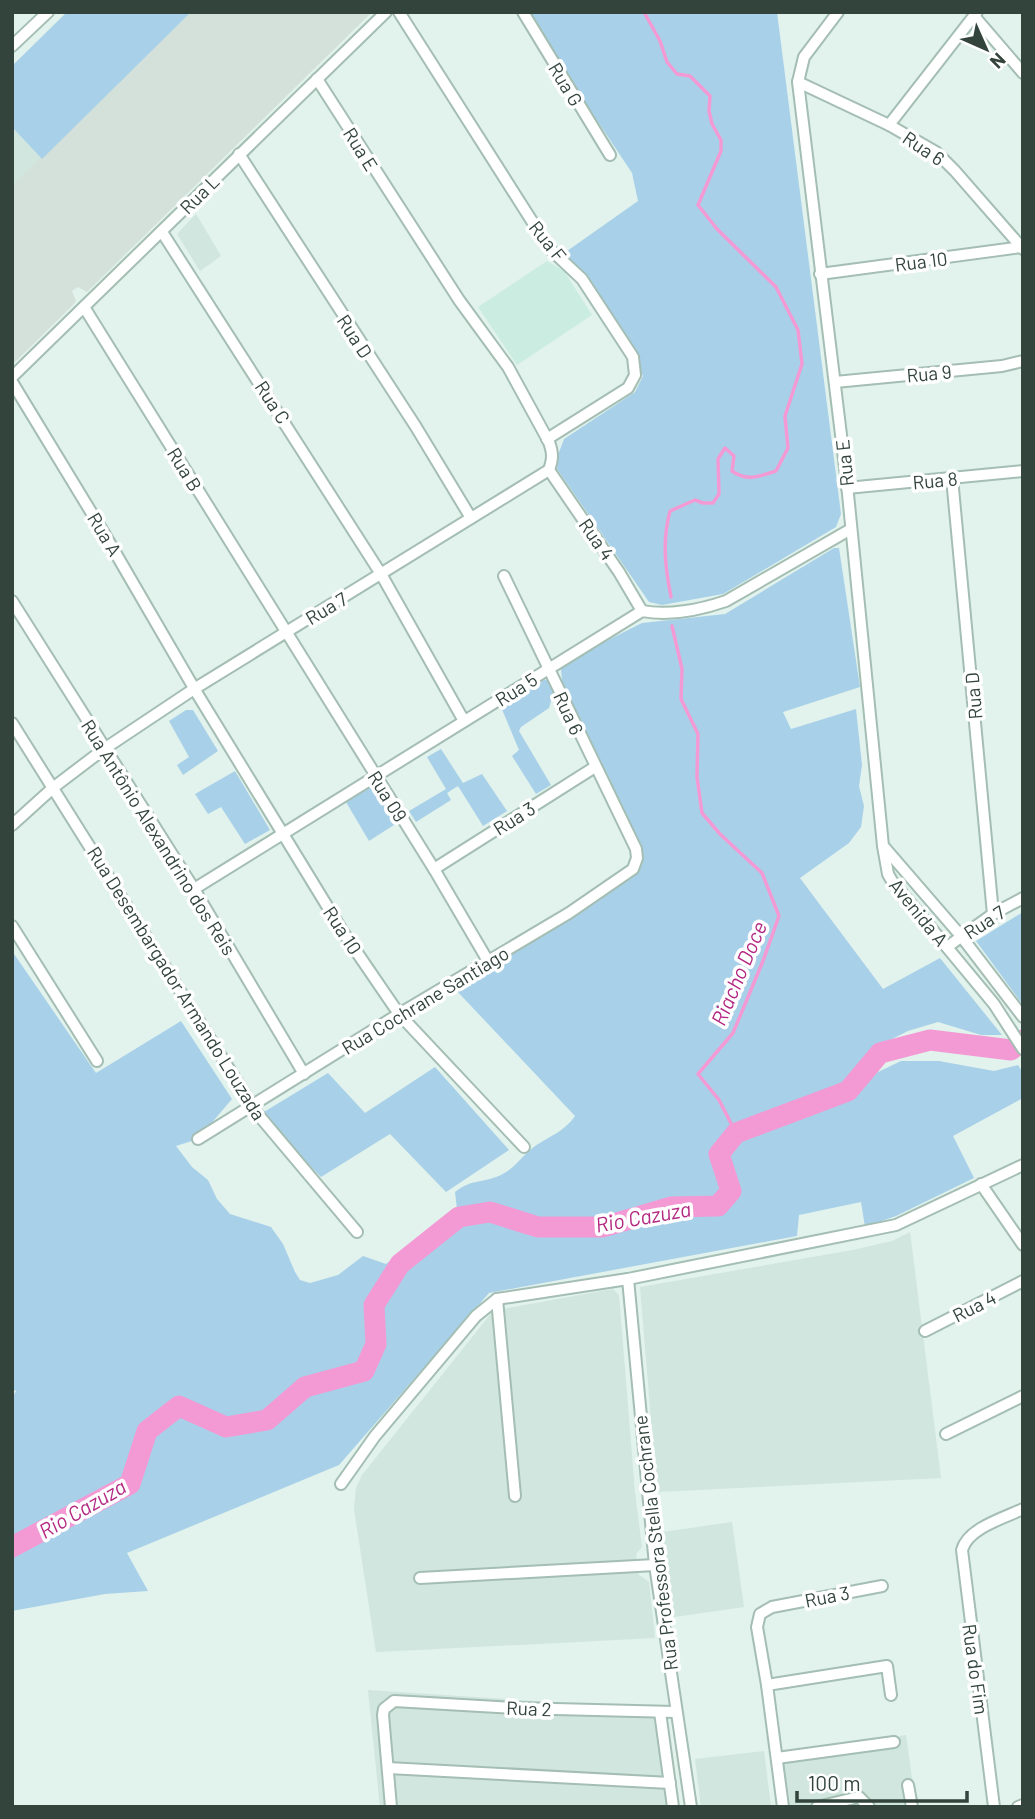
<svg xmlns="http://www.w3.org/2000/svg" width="1035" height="1819" viewBox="0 0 1035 1819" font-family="Barlow,sans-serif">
  <rect width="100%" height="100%" fill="#e2f2ec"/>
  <g fill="#d0e6de">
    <path d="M 12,127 L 42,159 L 12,186 Z"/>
    <path d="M 196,214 L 221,256 L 200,271 L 177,234 Z"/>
    <path d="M 910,1232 L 941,1478 L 657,1492 L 640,1287 L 853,1250 L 892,1241 Z"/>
    <path d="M 613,1289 L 619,1295 L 635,1493 L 642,1547 L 636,1554 L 639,1575 L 649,1582 L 655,1638 L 376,1652 L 354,1509 L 356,1488 L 362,1475 L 493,1311 L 494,1319 L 502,1309 Z"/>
    <path d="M 732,1522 L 744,1607 L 674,1617 L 663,1532 Z"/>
    <path d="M 368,1690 L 656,1709 L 674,1807 L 380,1807 Z"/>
    <path d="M 906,1735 L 916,1807 L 786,1807 L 777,1758 Z"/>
    <path d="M 764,1751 L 771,1807 L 701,1807 L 695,1759 Z"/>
  </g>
  <path fill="#d4e1da" d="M 191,12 L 372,12 L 87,292 L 78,287 L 72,291 L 76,301 L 73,305 L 12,365 L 12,186 Z"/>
  <path fill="#cbece0" d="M 547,261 L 564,271 L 592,315 L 517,365 L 478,307 Z"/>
  <g fill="#a8d1e9">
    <path d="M 67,12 L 191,12 L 42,159 L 12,127 L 12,66 Z"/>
    <path d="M 525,12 L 777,12 L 841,514 L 836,527 L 723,594 L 662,605 L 649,602 L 557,469 L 558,455 L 564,439 L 635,392 L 643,376 L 582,276 L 560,256 L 638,201 L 632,173 Z"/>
    <path d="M 834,548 L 839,548 L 860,687 L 783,712 L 791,729 L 856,709 L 862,765 L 859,786 L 864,806 L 861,827 L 849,843 L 800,878 L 883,989 L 940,958 L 1002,1035 L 981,1035 L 938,1022 L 908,1031 L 878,1046 L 851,1072 L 855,1093 L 878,1072 L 901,1061 L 939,1061 L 994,1071 L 1018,1065 L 1023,1073 L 1023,1098 L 953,1136 L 974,1178 L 896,1216 L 865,1227 L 861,1202 L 799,1215 L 797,1236 L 489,1293 L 339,1465 L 127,1553 L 148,1591 L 105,1594 L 12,1611 L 12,1398 L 16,1391 L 12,1389 L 12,951 L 96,1073 L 181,1021 L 232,1099 L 198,1139 L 176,1146 L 192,1167 L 208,1180 L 217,1199 L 230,1214 L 271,1227 L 283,1244 L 295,1272 L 300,1280 L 310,1283 L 338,1275 L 363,1256 L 386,1264 L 457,1209 L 455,1192 C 470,1180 479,1183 496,1177 C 514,1171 521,1156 535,1146 C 550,1136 565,1131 575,1116 L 454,988 L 574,917 L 628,880 L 637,872 L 642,858 L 641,847 L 562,681 L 561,669 L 602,643 L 642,623 L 725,614 Z"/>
    <path d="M 544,680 L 549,680 L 554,691 L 549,708 L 521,727 L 519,731 L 551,785 L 536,794 L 512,756 L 519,750 L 501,707 Z"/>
    <path d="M 186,710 L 193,710 L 218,751 L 183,775 L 177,765 L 189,757 L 169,721 Z"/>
    <path d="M 441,749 L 463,783 L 482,774 L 507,811 L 483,826 L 458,786 L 447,793 L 451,800 L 416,822 L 409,811 L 446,789 L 427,757 Z"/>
    <path d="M 235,771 L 270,830 L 245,844 L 221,807 L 208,814 L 195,794 Z"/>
    <path d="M 367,787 C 383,787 390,810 397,823 L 369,841 L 346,802 Z"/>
    <path d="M 1023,912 L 1023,1005 L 976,941 Z"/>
    <path d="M 435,1067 L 509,1150 L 446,1192 L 390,1134 L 321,1177 L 259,1115 L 328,1073 L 365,1113 Z"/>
  </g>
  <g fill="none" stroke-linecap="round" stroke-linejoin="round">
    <g stroke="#f39ad5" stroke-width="3.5">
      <path d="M 644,12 L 660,41 L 667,62 L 677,74 L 690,76 L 710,96 L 709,111 L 712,124 L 721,140 L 721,151 L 698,205 L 717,229 L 776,287 L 798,330 L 802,364 L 785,416 L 788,448 L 776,471 C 760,476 747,482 732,471 L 734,456 L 725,448 L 718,459 L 719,494 L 713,503 L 703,503 L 695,500 L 670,511 C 662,542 665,566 671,597"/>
      <path d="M 672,626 L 682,669 L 681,699 L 698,734 L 697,777 L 702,813 L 720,834 L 762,873 L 779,916 L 763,961 L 733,1033 L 698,1074 L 719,1100 L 736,1133"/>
    </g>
    <path stroke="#f39ad5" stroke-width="21" d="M 12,1547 L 130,1484 L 147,1431 L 179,1406 L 226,1427 L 267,1420 L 305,1387 L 364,1371 L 376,1344 L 374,1305 L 400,1264 L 459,1217 L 490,1212 L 538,1227 L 603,1227 L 671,1207 L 718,1206 L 731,1191 L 719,1154 L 736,1133 L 848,1091 L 880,1053 L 930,1040 L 1011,1050 L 1023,1040"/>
    <defs>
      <g id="street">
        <path d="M 399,12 L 549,248 L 582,279 L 633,357 L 635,375 L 628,388 L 547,439"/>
        <path d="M 523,12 L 610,155"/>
        <path d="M 838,12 L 804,57 L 798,82 L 847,484 L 883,846 L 888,874 L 892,881 L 994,1004 L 1023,1049"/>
        <path d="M 974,16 L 1023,73"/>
        <path d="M 12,46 L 48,12"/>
        <path d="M 317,79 L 459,300 L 508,367 L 549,442 C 553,453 553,459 549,470"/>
        <path d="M 798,82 L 889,125 L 936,152 L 955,171 L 1023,249"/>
        <path d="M 889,125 L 977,12"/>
        <path d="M 239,154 L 416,427 L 471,518"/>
        <path d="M 162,232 L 381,574 L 464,721"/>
        <path d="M 820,274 L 1022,247"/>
        <path d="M 84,307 L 434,869 L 488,961"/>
        <path d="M 12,377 L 386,12"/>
        <path d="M 12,382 L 105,535 L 198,695 L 343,932 L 399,1014 L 524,1147"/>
        <path d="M 835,382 L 1002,366 L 1023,361"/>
        <path d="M 549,470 L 619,572 L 642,611"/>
        <path d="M 952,478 L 993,914"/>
        <path d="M 847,488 L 1023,471"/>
        <path d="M 12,601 L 194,889 L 304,1074"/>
        <path d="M 12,723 L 256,1112 L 357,1232"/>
        <path d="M 12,825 L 54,787 L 104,749 L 194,689 L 549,470"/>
        <path d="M 885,848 L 961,936 L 1023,1017"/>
        <path d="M 434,869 L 595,767"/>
        <path d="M 194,889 L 642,611 C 668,616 700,610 726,601 L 851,529"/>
        <path d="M 12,926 L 97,1061"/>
        <path d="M 947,947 L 993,914 L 1023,898"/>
        <path d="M 198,1139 L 399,1014 L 569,913 L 633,869 L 637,858 L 636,849 L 504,576"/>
        <path d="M 981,1184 L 1023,1245"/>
        <path d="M 628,1279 L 655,1565 L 691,1807"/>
        <path d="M 497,1299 L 515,1496"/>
        <path d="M 925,1331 L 1023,1281"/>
        <path d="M 946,1434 L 1023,1396"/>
        <path d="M 341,1484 L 375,1436 L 476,1316 L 497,1299 L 628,1279 L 896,1225 L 1023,1165"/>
        <path d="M 420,1578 L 655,1565"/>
        <path d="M 767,1685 L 887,1666 L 891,1695"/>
        <path d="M 660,1712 L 673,1807"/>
        <path d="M 777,1758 L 894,1742"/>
        <path d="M 388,1768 L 670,1783"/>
        <path d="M 908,1785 L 912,1807"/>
        <path d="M 391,1807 L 383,1715 L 384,1709 L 394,1701 L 515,1708 L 675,1712"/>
        <path d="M 783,1807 L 767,1685 L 757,1627 L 760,1614 L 772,1607 L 882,1586"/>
        <path d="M 817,1807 L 859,1797 L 869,1807"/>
        <path d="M 994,1807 L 962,1550 C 968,1528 1004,1518 1023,1509"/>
        <path d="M 1018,1807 L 1023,1805"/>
      </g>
    </defs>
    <use href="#street" stroke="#a4beb3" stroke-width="14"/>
    <use href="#street" stroke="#fff" stroke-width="10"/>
  </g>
  <g text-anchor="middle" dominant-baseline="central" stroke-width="7" stroke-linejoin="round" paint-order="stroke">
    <g font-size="19" fill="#32443c" stroke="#fff">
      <text transform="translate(566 84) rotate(59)">Rua G</text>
      <text transform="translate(924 148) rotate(34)">Rua 6</text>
      <text transform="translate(361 149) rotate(58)">Rua E</text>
      <text transform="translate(199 194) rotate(-45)">Rua L</text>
      <text transform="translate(548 241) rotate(51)">Rua F</text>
      <text transform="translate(921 261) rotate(-7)">Rua 10</text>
      <text transform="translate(355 336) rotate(57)">Rua D</text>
      <text transform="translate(929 373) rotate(-5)">Rua 9</text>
      <text transform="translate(273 402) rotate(57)">Rua C</text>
      <text transform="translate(844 463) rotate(-96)">Rua E</text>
      <text transform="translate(185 469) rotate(58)">Rua B</text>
      <text transform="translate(935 480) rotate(-5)">Rua 8</text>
      <text transform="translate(105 534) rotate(59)">Rua A</text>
      <text transform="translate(597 539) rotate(55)">Rua 4</text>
      <text transform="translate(326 608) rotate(-31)">Rua 7</text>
      <text transform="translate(516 689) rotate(-32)">Rua 5</text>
      <text transform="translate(973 696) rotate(-95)">Rua D</text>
      <text transform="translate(569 713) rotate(65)">Rua 6</text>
      <text transform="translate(388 796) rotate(58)">Rua 09</text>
      <text transform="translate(514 818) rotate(-32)">Rua 3</text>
      <text transform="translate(159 837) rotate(58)">Rua Antônio Alexandrino dos Reis</text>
      <text transform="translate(919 912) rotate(51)">Avenida A</text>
      <text transform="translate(984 922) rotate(-33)">Rua 7</text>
      <text transform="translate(343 930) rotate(57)">Rua 10</text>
      <text transform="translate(177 983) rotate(58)">Rua Desembargador Armando Louzada</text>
      <text transform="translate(425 1000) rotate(-31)">Rua Cochrane Santiago</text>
      <text transform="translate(974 1306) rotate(-27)">Rua 4</text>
      <text transform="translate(655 1543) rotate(-97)">Rua Professora Stella Cochrane</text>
      <text transform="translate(827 1596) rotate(-11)">Rua 3</text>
      <text transform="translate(976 1669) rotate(82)">Rua do Fim</text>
      <text transform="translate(529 1708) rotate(2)">Rua 2</text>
    </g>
    <g font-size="21" font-style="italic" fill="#b32883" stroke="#fff">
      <text transform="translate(738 973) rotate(-67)">Riacho Doce</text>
      <text transform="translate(643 1216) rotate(-10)">Rio Cazuza</text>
      <text transform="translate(82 1508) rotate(-30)">Rio Cazuza</text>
    </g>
  </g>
  <rect width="1035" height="1819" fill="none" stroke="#32443c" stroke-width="28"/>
  <g transform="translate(986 49) rotate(135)" stroke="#ffffff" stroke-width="5" paint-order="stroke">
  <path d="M0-5L12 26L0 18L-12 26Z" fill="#32443c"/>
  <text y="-10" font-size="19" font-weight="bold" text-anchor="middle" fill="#32443c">N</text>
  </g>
  <path d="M797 1791v10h170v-10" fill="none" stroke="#32443c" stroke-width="3.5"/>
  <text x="808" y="1791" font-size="21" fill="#32443c" stroke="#ffffff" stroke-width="5" paint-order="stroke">100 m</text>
</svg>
